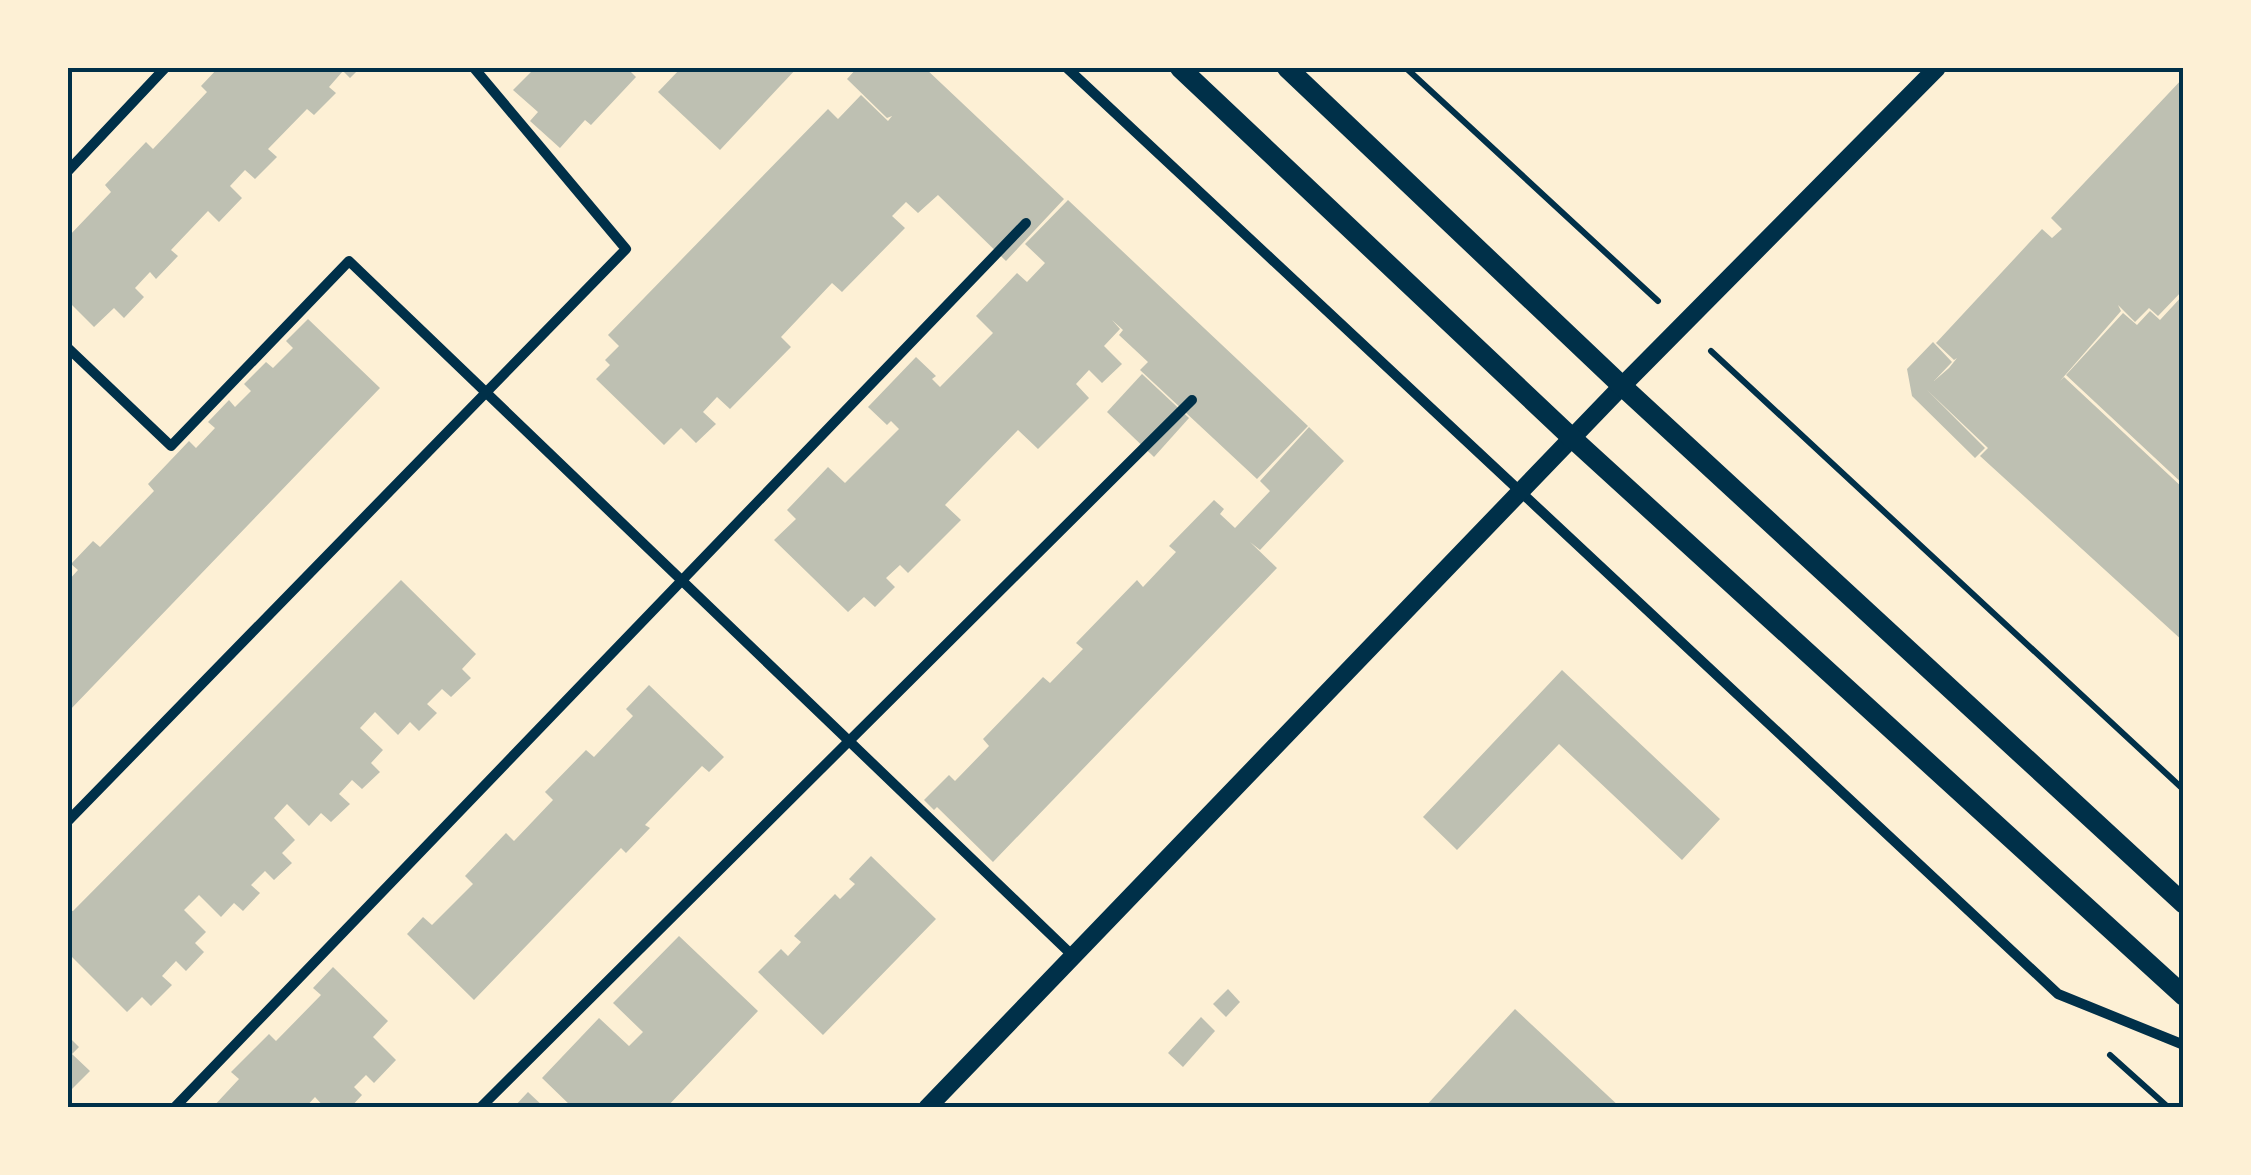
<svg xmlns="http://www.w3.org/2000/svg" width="2251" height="1175" viewBox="0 0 2251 1175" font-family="'DM Sans',sans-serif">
  <rect width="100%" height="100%" fill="#fdf0d5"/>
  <g fill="#bec0b2">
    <path d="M 218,68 L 360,68 L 350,78 L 343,71 L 329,87 L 336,93 L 314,115 L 307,109 L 268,149 L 277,157 L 255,179 L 245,170 L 230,186 L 242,198 L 219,222 L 208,211 L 171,250 L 178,256 L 156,279 L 150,272 L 135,288 L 144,297 L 124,318 L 114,308 L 94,327 L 68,301 L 68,237 L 111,192 L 105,185 L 146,142 L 153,149 L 207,92 L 201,86 Z"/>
    <path d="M 535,68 L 633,68 L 630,71 L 636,77 L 591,125 L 585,120 L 560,148 L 530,121 L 538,112 L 513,90 Z"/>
    <path d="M 681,68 L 797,68 L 720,150 L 658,92 Z"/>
    <path d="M 857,68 L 925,68 L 1064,199 L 1006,261 L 938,195 L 918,213 L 906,202 L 892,216 L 905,228 L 842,292 L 832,283 L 781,337 L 791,347 L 730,409 L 717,397 L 703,412 L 716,424 L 696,443 L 681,428 L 664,445 L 596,379 L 610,365 L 605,360 L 619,346 L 608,335 L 828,109 L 838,119 L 861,95 L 888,121 L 892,116 L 887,118 L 847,79 Z"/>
    <path d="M 2184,77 L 2184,289 L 2158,316 L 2149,308 L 2135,322 L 2118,305 L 2121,311 L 2060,381 L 2064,377 L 2184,489 L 2184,642 L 1980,456 L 1988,448 L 1927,390 L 1985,448 L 1975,458 L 1912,396 L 1907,369 L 1933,342 L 1952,362 L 1934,381 L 1949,368 L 1957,358 L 1954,360 L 1936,343 L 2042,229 L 2052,238 L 2062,229 L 2051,218 Z"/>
    <path d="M 1068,200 L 1308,426 L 1257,479 L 1140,370 L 1148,362 L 1119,335 L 1123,330 L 1112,320 L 1120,329 L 1104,346 L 1122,364 L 1102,383 L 1089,370 L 1076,384 L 1089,398 L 1038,449 L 1018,430 L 945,505 L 961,520 L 908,573 L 900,565 L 886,578 L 895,587 L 875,607 L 864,597 L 848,612 L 774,540 L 796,519 L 787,510 L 828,467 L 845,483 L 899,429 L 891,421 L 887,425 L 868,407 L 916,357 L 936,376 L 932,379 L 940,387 L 993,333 L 976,316 L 1017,273 L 1027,282 L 1045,263 L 1025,244 Z"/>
    <path d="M 2184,294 L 2184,485 L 2066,375 L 2123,313 L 2137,325 L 2150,311 L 2160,320 Z"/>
    <path d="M 308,319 L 380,388 L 68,712 L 68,581 L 78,570 L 71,564 L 93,541 L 100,547 L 154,491 L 148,484 L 189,441 L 196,448 L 215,428 L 208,422 L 229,400 L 235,407 L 251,391 L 244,384 L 266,362 L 273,368 L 293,348 L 286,341 Z"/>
    <path d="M 1142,374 L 1189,418 L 1154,457 L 1107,412 Z"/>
    <path d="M 1309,427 L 1344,461 L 1260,550 L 1250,542 L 1277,568 L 993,862 L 937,807 L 934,810 L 924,800 L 949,775 L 955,781 L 989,746 L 983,739 L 1043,677 L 1050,683 L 1083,649 L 1076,643 L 1137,580 L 1143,587 L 1176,552 L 1169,546 L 1214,500 L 1224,509 L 1220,514 L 1235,528 L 1270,491 L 1260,481 Z"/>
    <path d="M 401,580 L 476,654 L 462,669 L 471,678 L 451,697 L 442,689 L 427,704 L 437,713 L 419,731 L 410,722 L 398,735 L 375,712 L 360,728 L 383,750 L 371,763 L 380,772 L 362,789 L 352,780 L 339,794 L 350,804 L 331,822 L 321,813 L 309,826 L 287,804 L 274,818 L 295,840 L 282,853 L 292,863 L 274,880 L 265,871 L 251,885 L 260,893 L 243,911 L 234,903 L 221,917 L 199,895 L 184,910 L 206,932 L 195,943 L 204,952 L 186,971 L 176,961 L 162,976 L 172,985 L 151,1006 L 142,997 L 127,1012 L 68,953 L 68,910 L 73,911 Z"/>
    <path d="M 1562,670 L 1720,819 L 1682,860 L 1559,744 L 1457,850 L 1423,817 Z"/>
    <path d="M 649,685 L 724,757 L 709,772 L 702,766 L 645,825 L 650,828 L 626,853 L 621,848 L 474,1000 L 407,934 L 423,917 L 432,925 L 473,884 L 465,876 L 506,833 L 514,841 L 553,800 L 545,792 L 586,750 L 594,757 L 633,716 L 626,709 Z"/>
    <path d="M 871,856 L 936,919 L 823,1035 L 758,972 L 781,949 L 788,956 L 801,942 L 794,936 L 835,894 L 840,899 L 855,884 L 849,879 Z"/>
    <path d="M 679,936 L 758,1011 L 666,1108 L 569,1108 L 571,1106 L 542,1078 L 599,1018 L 629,1046 L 643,1032 L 613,1003 Z"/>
    <path d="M 333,967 L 388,1021 L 373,1037 L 396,1060 L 374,1083 L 366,1075 L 354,1087 L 362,1095 L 350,1108 L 325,1108 L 315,1097 L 305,1108 L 212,1108 L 239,1079 L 231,1072 L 269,1034 L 276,1041 L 321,995 L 313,988 Z"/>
    <path d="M 1228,989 L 1240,1002 L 1226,1017 L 1213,1004 Z"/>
    <path d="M 1515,1009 L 1621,1108 L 1424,1108 Z"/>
    <path d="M 1201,1017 L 1215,1031 L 1183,1067 L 1168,1053 Z"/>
    <path d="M 68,1036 L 79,1047 L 72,1054 L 90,1071 L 71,1090 L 68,1087 Z"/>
    <path d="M 528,1092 L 545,1108 L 513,1108 Z"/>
  </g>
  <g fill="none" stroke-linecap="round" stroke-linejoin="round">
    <g stroke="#003049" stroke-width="6">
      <path d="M 1406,68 L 1658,301"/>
      <path d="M 1711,351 L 2184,790"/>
      <path d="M 2110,1055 L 2169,1108"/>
    </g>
    <g stroke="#003049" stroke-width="10">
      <path d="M 1067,68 L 2058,994 L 2184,1045"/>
      <path d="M 68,171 L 165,68"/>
      <path d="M 68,348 L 171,446 L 349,261 L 1073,956"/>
      <path d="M 68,821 L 626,249 L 474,68"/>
      <path d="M 174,1108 L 1026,223"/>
      <path d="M 480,1108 L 1192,400"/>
    </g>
    <path stroke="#003049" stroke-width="18" d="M 927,1108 L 1622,386 L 1937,68"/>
    <g stroke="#003049" stroke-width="20">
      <path d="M 1180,68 L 1572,438 L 2184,996"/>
      <path d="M 1287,68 L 1622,386 L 2184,904"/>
    </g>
  </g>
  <rect width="2251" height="1175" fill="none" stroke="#fdf0d5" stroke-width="140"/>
  <rect x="70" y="70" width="2111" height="1035" fill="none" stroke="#003049" stroke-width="4"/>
</svg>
